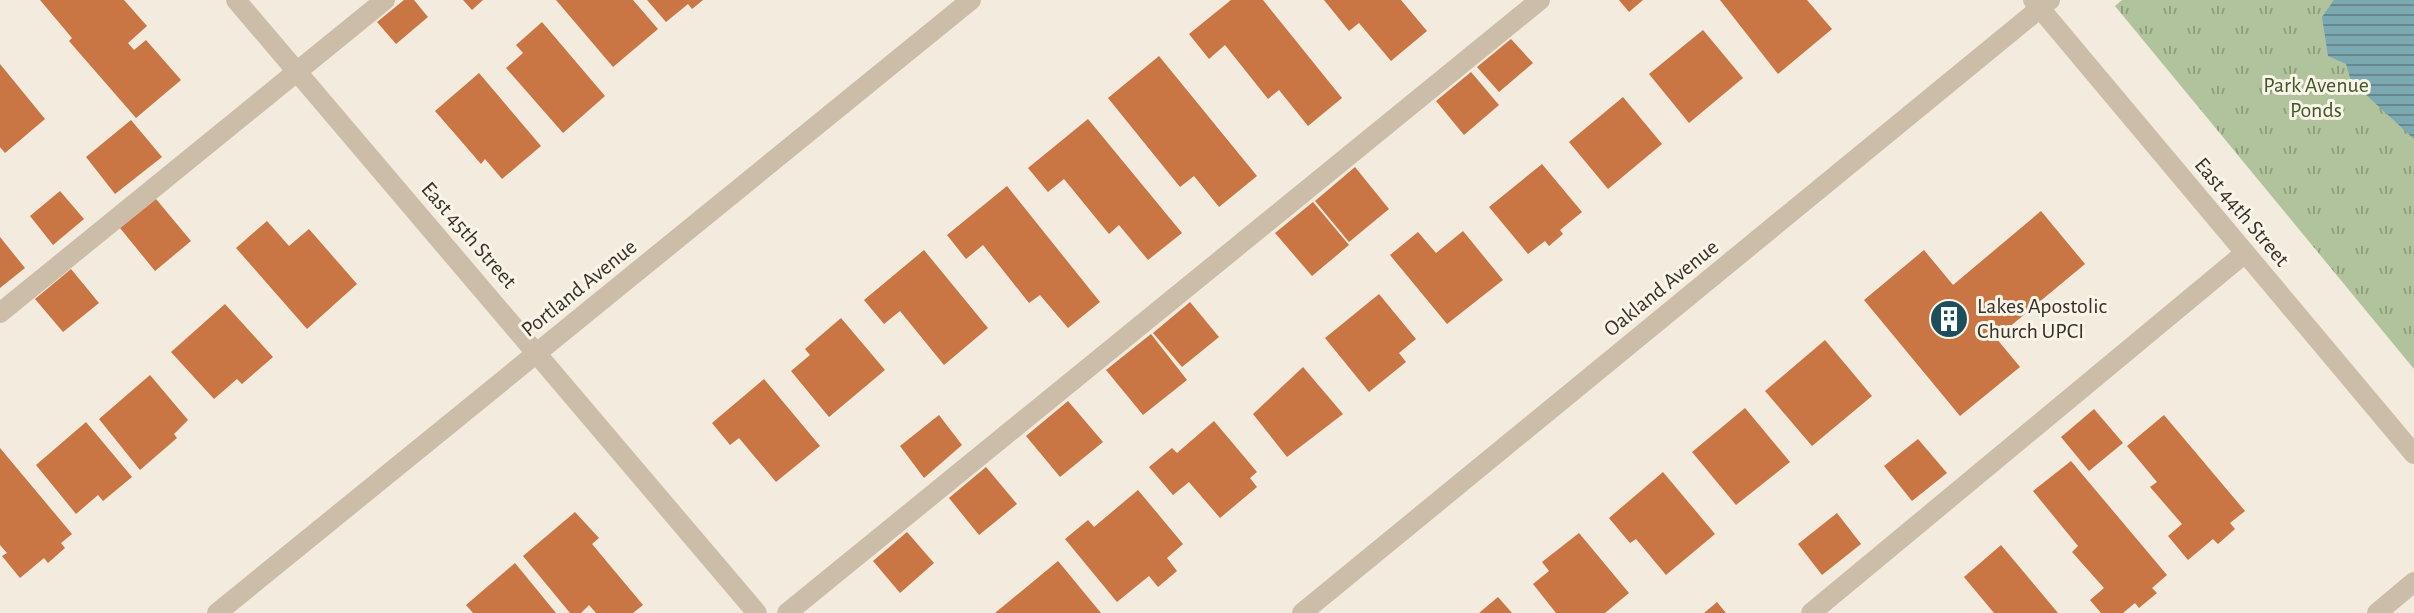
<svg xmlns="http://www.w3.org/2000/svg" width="2414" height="613" viewBox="0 0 2414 613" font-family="'Alegreya Sans',sans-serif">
  <defs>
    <pattern id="grass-tufts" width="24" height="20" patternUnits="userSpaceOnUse" patternTransform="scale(2)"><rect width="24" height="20" fill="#b1c39c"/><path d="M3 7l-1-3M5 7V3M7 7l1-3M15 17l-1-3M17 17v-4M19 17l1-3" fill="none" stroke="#919f7f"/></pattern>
    <pattern id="water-rules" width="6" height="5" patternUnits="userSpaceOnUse" patternTransform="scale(2)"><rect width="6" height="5" fill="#7ba8b1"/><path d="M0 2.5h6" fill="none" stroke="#668990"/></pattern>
  </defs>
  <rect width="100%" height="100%" fill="#f3ebdd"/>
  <path fill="url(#grass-tufts)" d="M 2122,0 L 2414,0 L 2414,369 L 2115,6 Z"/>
  <path fill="url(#water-rules)" d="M 2334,0 L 2414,0 L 2414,139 L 2351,81 L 2346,64 L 2328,56 L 2322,17 Z"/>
  <g fill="#c97544">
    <path d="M 40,0 L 124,0 L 147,26 L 128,43 L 134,50 L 146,40 L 181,80 L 136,118 L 69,41 L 72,38 Z"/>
    <path d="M 404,0 L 414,0 L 428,17 L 396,44 L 377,22 Z"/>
    <path d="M 463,0 L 483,0 L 472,10 Z"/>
    <path d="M 556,0 L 633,0 L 658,29 L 613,67 Z"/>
    <path d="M 647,0 L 703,0 L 692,9 L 688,4 L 666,22 Z"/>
    <path d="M 1231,0 L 1263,0 L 1342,98 L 1308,126 L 1279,90 L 1268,99 L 1225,45 L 1209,59 L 1189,34 Z"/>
    <path d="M 1324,0 L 1401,0 L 1427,31 L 1391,61 L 1359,23 L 1349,31 Z"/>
    <path d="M 1619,0 L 1643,0 L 1629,12 Z"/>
    <path d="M 1720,0 L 1807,0 L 1832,29 L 1778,74 Z"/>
    <path d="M 542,22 L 605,96 L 563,133 L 506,68 L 523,53 L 516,45 Z"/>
    <path d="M 1703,30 L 1743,78 L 1689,123 L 1649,74 Z"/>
    <path d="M 1511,39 L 1533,63 L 1499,92 L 1477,67 Z"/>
    <path d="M 1159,56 L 1257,176 L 1219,207 L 1194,176 L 1180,187 L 1108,98 Z"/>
    <path d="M 0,64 L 45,119 L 5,153 L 0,147 Z"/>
    <path d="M 1471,72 L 1499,105 L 1464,135 L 1436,101 Z"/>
    <path d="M 479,73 L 541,146 L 502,179 L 485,159 L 481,164 L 435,111 Z"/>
    <path d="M 1623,97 L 1662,144 L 1608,189 L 1569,142 Z"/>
    <path d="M 1088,119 L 1182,233 L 1148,260 L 1119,225 L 1109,234 L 1064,179 L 1048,192 L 1028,168 Z"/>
    <path d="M 131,120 L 162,157 L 115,194 L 86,157 Z"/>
    <path d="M 1542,164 L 1582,212 L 1560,230 L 1563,234 L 1549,246 L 1545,241 L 1528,254 L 1489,207 Z"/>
    <path d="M 1355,167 L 1389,209 L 1349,242 L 1315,201 Z"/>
    <path d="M 1007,186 L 1100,302 L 1068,328 L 1040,295 L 1029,303 L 983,245 L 966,259 L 947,235 Z"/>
    <path d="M 60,191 L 84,219 L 53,245 L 30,216 Z"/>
    <path d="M 156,199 L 191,241 L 155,271 L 120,228 Z"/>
    <path d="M 1313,202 L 1349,245 L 1312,276 L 1275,233 Z"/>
    <path d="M 2041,211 L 2085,264 L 1996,338 L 2020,367 L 1960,416 L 1864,300 L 1924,250 L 1953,285 Z"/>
    <path d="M 267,221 L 289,246 L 309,229 L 357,284 L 307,329 L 236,248 Z"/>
    <path d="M 1463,231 L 1503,280 L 1447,324 L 1390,255 L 1418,232 L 1436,253 Z"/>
    <path d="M 0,237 L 25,268 L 0,288 Z"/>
    <path d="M 924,250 L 988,328 L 944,365 L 900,311 L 884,324 L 864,300 Z"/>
    <path d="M 71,269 L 99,303 L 63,332 L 35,299 Z"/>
    <path d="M 1379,294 L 1416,339 L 1399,353 L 1406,362 L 1369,392 L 1325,338 Z"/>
    <path d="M 1190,302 L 1219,337 L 1182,367 L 1153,333 Z"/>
    <path d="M 225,304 L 273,357 L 242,384 L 237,379 L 214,399 L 171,352 Z"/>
    <path d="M 841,318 L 885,370 L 829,417 L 791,371 L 810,355 L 805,349 Z"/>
    <path d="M 1151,334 L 1187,380 L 1143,415 L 1106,370 Z"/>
    <path d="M 1825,340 L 1872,396 L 1812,446 L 1765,391 Z"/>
    <path d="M 1303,367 L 1343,414 L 1287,457 L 1253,414 Z"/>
    <path d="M 150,375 L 188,420 L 174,434 L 177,438 L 140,470 L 99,419 Z"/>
    <path d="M 764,379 L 820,446 L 776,482 L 739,438 L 730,445 L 712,423 Z"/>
    <path d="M 1068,401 L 1103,442 L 1060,477 L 1026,436 Z"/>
    <path d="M 1745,408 L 1790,462 L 1736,505 L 1692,452 Z"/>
    <path d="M 2094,409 L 2123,443 L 2089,471 L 2061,437 Z"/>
    <path d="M 939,415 L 962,445 L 924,478 L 900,446 Z"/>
    <path d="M 2164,415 L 2245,511 L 2230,523 L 2235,529 L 2218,544 L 2213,539 L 2188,560 L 2168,536 L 2182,524 L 2150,487 L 2157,482 L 2127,446 Z"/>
    <path d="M 1214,421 L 1257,472 L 1250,478 L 1257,487 L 1220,518 L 1189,482 L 1173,495 L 1149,467 L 1172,448 L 1177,453 Z"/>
    <path d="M 86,422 L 132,477 L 103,501 L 98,495 L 76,514 L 36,465 Z"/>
    <path d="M 1918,439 L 1947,473 L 1912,501 L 1884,466 Z"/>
    <path d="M 0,448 L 72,534 L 61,543 L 65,548 L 48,563 L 44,558 L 20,578 L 2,556 L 7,553 L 0,545 Z"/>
    <path d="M 2071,461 L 2167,575 L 2152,588 L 2157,593 L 2139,608 L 2135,603 L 2123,613 L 2101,613 L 2090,600 L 2104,588 L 2072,552 L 2078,546 L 2033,491 Z"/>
    <path d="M 986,467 L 1017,504 L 979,535 L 949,498 Z"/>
    <path d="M 1663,472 L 1715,534 L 1666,575 L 1636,539 L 1630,543 L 1609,518 Z"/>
    <path d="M 1138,490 L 1183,544 L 1167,558 L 1177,571 L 1158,587 L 1149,576 L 1117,602 L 1065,539 L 1088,520 L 1094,527 Z"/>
    <path d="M 575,512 L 599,538 L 592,544 L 643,605 L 633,613 L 596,613 L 589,605 L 581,613 L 570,613 L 523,556 Z"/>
    <path d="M 1837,513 L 1861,544 L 1822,575 L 1798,544 Z"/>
    <path d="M 907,532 L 934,563 L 900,593 L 873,561 Z"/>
    <path d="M 1579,533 L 1629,593 L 1605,613 L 1556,613 L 1533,584 L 1549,571 L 1542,562 Z"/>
    <path d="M 2001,545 L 2058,613 L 1994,613 L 1964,577 Z"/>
    <path d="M 1058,561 L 1101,613 L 995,613 Z"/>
    <path d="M 515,563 L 556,613 L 473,613 L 466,605 Z"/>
    <path d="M 1498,597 L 1512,613 L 1479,613 Z"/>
    <path d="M 1717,602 L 1726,613 L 1704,613 Z"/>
  </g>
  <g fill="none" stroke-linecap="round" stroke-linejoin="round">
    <g stroke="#ccbda8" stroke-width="20">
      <path d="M 0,313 L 385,0"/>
      <path d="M 787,613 L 1540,0"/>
      <path d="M 1811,613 L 2245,253"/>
    </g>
    <g stroke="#ccbda8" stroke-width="20">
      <path d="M 236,0 L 757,613"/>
      <path d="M 2033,0 L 2414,454"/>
      <path d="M 1302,613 L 2050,0"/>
    </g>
    <g stroke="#ccbda8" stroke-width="20">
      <path d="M 217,613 L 971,0"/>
      <path d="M 2377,613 L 2414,582"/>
    </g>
  </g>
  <defs>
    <symbol id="building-disc" viewBox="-11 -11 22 22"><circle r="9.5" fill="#1c4f5b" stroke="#faf5e9"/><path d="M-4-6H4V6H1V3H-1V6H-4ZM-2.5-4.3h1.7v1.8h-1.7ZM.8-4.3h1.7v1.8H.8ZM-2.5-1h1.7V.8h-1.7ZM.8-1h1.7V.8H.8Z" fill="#fff"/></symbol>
  </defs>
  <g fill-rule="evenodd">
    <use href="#building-disc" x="1927" y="297" width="44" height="44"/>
  </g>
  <g text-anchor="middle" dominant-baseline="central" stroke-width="6" stroke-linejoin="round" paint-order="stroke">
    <g font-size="22" fill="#42572b" stroke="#faf5e9">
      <text x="2316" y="85">Park Avenue<tspan x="2316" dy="25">Ponds</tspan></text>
    </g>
    <g font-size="22" fill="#382f28" stroke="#faf5e9">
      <text transform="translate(2242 212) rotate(50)">East 44th Street</text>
      <text transform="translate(469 235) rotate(49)">East 45th Street</text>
      <text transform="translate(579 288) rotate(-39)">Portland Avenue</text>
      <text transform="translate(1661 288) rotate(-39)">Oakland Avenue</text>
    </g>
    <g font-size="22" fill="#382f28" stroke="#faf5e9" text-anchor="start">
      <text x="1977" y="306">Lakes Apostolic<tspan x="1977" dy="25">Church UPCI</tspan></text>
    </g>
  </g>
</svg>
